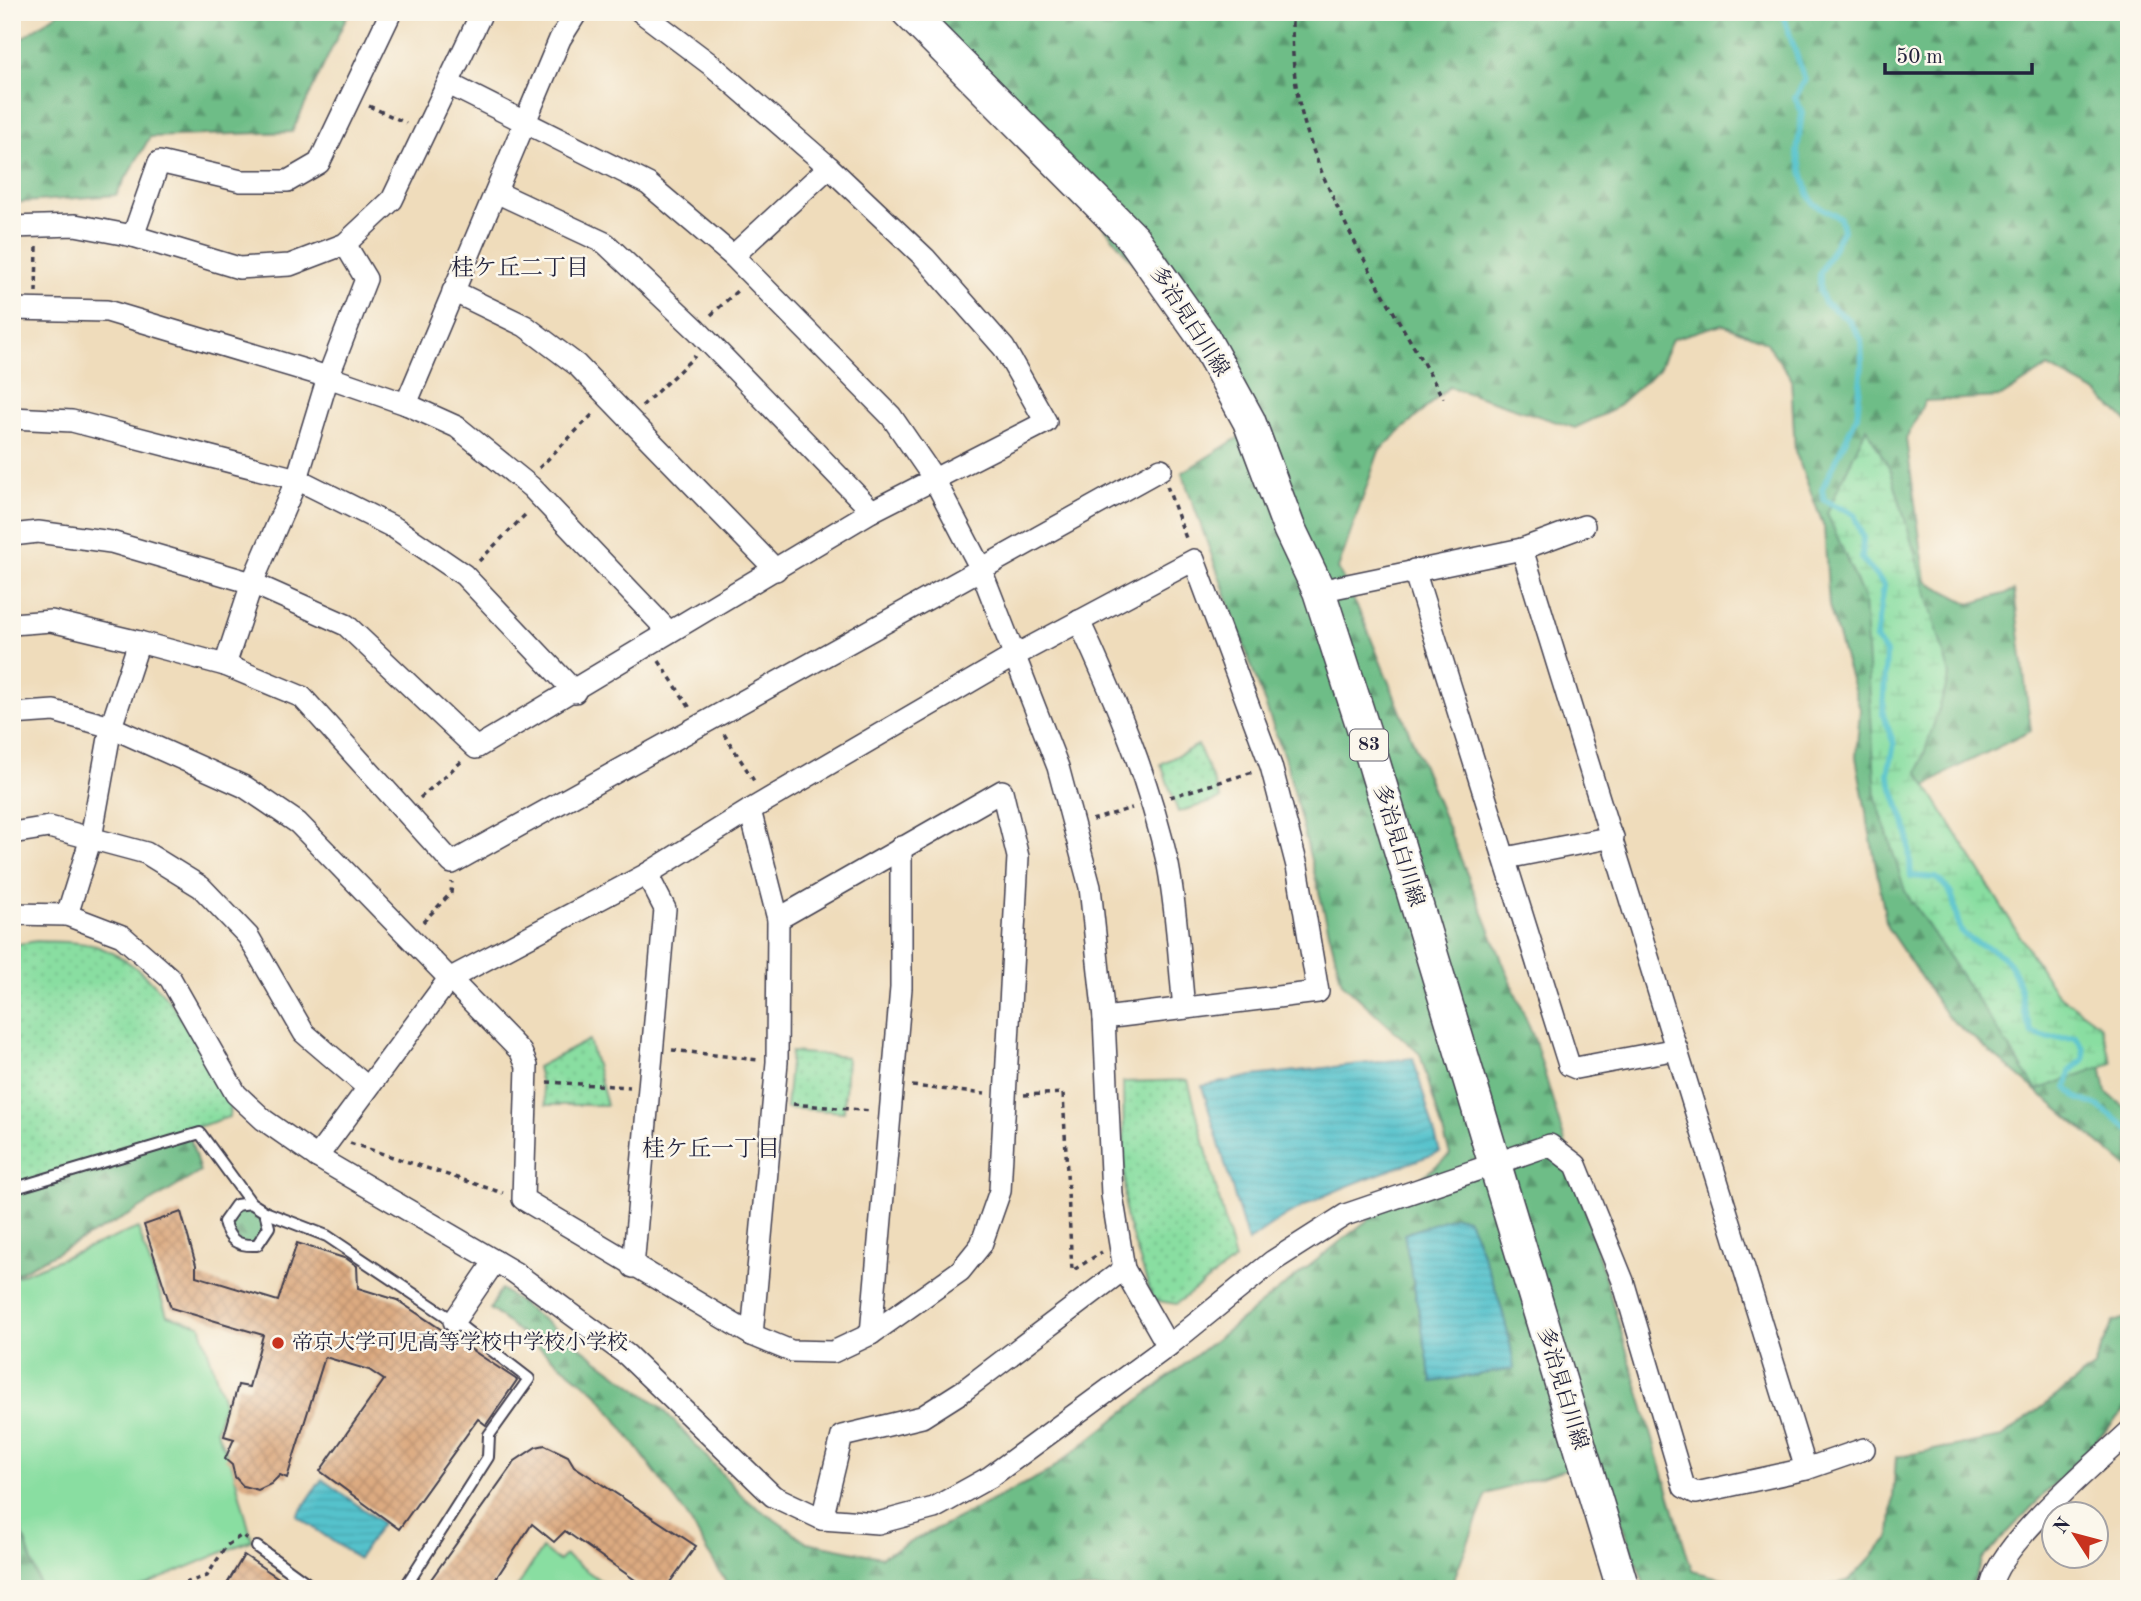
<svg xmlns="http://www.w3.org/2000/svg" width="2141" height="1601" viewBox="0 0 2141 1601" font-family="'Old Standard TT','Noto Serif JP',serif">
  <defs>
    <pattern id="forest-firs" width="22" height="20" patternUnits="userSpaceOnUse" patternTransform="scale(1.75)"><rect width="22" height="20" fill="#6ebd87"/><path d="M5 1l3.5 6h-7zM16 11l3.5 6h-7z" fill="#5a9970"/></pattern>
    <pattern id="wetland-marsh" width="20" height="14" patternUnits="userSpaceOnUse" patternTransform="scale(1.75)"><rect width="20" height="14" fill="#89dea1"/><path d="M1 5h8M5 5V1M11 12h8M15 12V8" fill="none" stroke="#76be8c"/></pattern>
    <pattern id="park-dots" width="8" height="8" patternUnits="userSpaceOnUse" patternTransform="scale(1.75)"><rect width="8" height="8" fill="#89dea1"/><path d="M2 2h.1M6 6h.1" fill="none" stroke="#76be8c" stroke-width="1.8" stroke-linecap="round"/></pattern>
    <pattern id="water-rules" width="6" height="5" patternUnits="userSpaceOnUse" patternTransform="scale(1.75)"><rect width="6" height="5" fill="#55c2cc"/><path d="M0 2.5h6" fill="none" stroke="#4aa6b0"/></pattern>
    <pattern id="building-cross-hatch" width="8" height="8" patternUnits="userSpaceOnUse" patternTransform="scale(1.75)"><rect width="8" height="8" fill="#dcaa80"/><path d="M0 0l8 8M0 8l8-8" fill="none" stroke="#bc9270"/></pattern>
  </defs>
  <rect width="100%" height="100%" fill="#fbf7ec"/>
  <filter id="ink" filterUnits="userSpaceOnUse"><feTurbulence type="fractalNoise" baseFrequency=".0143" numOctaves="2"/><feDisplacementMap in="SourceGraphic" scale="14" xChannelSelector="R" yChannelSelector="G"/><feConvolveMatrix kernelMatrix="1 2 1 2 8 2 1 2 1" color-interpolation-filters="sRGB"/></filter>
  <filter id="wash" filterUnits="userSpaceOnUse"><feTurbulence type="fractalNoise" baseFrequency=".00686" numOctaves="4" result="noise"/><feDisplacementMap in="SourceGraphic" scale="28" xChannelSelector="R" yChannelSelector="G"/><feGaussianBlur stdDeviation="1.57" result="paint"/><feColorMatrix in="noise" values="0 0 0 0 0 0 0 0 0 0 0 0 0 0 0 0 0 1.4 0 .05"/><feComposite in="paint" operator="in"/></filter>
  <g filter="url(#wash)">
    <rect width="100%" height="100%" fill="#efdcbb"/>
    <g fill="url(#forest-firs)" stroke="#487061" stroke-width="2">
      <path d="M 60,12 L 349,12 L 292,132 L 150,137 L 116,195 L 12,203 L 12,45 Z"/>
      <path d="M 929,12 L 2129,12 L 2129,423 L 2097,393 L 2048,367 L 2001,397 L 1925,401 L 1906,439 L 1926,581 L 1970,604 L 2014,591 L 2031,731 L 1953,769 L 1918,792 L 2036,1007 L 2095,1031 L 2106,1092 L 2129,1111 L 2129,1168 L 1947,1016 L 1887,927 L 1856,757 L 1860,709 L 1829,606 L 1824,527 L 1795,451 L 1791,378 L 1766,342 L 1722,324 L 1672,339 L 1659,369 L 1613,410 L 1575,428 L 1449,387 L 1379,451 L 1338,569 L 1363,619 L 1535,1041 L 1692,1571 L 1764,1589 L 1646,1589 L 1598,1459 L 1487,1494 L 1450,1589 L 730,1589 L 687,1516 L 597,1393 L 490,1309 L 501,1289 L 660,1406 L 745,1499 L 807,1542 L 881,1557 L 1048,1472 L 1450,1155 L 1420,1054 L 1342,983 L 1287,765 L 1182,473 L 1263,422 Z"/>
      <path d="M 188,1130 L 200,1172 L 131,1214 L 12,1276 L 12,1186 Z"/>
      <path d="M 236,1205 L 265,1212 L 269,1227 L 257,1245 L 242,1246 L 224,1222 Z"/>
      <path d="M 2129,1317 L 2129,1406 L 1982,1559 L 1971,1589 L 1827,1589 L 1826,1586 L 1850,1580 L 1890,1537 L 1896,1457 L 2002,1437 L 2093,1368 L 2113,1322 Z"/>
      <path d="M 12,1501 L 41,1589 L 12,1589 Z"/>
    </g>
    <path fill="url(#wetland-marsh)" stroke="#56806e" stroke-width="2" d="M 1866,428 L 1891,471 L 1950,675 L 1918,772 L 2055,992 L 2100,1025 L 2112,1063 L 2037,1090 L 1905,891 L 1876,798 L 1864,599 L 1827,513 Z"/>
    <g fill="url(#park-dots)" stroke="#56806e" stroke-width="2">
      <path d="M 1198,745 L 1221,799 L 1178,812 L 1161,764 Z"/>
      <path d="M 37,941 C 55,942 78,941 96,946 C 167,971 197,1044 230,1106 L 229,1117 L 12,1186 L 12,945 Z"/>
      <path d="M 589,1040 L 607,1105 L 546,1105 L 537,1067 Z"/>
      <path d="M 791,1052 L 847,1057 L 844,1112 L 786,1108 Z"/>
      <path d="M 1188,1080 L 1235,1260 L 1176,1304 L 1153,1300 L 1125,1215 L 1123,1082 Z"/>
    </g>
    <g fill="#89dea1" stroke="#56806e" stroke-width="2">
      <path d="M 138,1228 L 167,1315 L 200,1325 L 224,1402 L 216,1430 L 232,1465 L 252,1540 L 136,1589 L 41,1589 L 12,1501 L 12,1278 Z"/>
      <path d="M 542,1549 L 559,1561 L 565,1555 L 612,1589 L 516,1589 Z"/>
    </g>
    <g fill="url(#water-rules)" stroke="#3c7284" stroke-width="2">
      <path d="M 1413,1058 L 1440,1152 C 1373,1176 1304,1197 1248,1242 L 1202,1086 L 1253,1076 Z"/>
      <path d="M 1455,1216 L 1468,1219 C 1489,1269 1508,1315 1514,1369 L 1432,1382 L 1404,1234 Z"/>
      <path d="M 322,1479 L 382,1523 L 358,1559 L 297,1516 Z"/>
    </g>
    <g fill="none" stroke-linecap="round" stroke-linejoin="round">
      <path stroke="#55c2cc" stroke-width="6" d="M 1782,12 L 1805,80 L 1795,98 L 1802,112 L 1797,153 L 1808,193 L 1813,203 L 1840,218 L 1843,230 L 1820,273 L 1820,291 L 1825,303 L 1848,319 L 1861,339 L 1862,364 L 1857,416 L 1822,489 L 1824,500 L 1854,514 L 1863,538 L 1862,559 L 1884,585 L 1876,640 L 1886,653 L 1883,715 L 1894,744 L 1888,774 L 1908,833 L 1911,876 L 1936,878 C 1941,882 1948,888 1951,894 C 1956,904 1955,919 1961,930 C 1970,946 1993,945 2005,959 C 2025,981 2019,1008 2032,1033 L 2049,1038 L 2076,1037 L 2083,1048 L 2084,1059 L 2070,1072 L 2067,1088 L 2077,1098 L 2098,1106 L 2129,1129"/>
    </g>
    <g id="blocks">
      <g fill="url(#building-cross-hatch)">
        <path d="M 181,1212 L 196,1265 L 196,1276 L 278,1301 L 297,1243 L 347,1259 L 357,1266 L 358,1288 L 397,1300 L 517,1380 L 486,1425 L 478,1419 L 399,1529 L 320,1471 L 384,1380 L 369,1370 L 325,1357 L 287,1478 L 280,1475 L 271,1484 L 258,1490 L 243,1486 L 235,1477 L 232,1465 L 225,1459 L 234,1439 L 224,1436 L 238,1385 L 249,1387 L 263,1335 L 171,1308 L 144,1225 Z"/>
        <path d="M 545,1445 L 568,1456 L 574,1466 L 696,1546 L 665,1589 L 648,1589 L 565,1531 L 554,1542 L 532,1524 L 489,1589 L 424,1589 L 515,1461 L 536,1447 Z"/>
        <path d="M 244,1555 L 295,1589 L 224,1589 Z"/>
      </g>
    </g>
  </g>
  <g filter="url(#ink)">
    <use href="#blocks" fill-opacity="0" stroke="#413e4e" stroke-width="2"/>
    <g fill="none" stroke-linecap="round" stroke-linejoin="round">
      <defs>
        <g id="lane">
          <path d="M 12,1189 L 200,1133 L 251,1203 L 265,1212 L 269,1227 L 257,1245 C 237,1246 229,1241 224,1222 L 236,1205 L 251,1203"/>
          <path d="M 265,1212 L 327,1236 L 454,1321 L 529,1379 L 489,1435 L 488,1457 L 404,1589"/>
          <path d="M 257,1547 L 315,1589"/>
        </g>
        <g id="street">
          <path d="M 449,84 L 648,184 L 733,256 L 891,416 L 933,477 L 980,567 L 1058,767 L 1090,887 L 1104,1018 L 1112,1195 L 1124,1269 L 1168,1346"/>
          <path d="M 496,192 L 605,243 L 696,329 L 872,511"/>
          <path d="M 12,227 L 75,225 L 133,236 L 239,268 L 290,265 L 345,244 L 392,200 L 482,12"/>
          <path d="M 133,236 L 159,162 L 241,181 L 288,181 L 319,163 L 391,12"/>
          <path d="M 733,256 L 829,167"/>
          <path d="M 453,291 L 525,326 L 577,365 L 776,570"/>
          <path d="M 12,309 L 107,311 L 328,377 L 406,404 L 457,427 L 531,487 L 669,632"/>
          <path d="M 406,404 L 560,39 L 577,12"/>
          <path d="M 12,418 L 72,421 L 297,479 L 395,528 L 464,575 L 575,692"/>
          <path d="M 12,535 L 38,532 L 111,542 L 252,583 L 346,625 L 476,748 L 872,511 L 1046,422 L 1004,348 L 925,258 L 829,167 L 714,67 L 641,12"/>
          <path d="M 1522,549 L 1806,1469"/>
          <path d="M 1414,570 L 1569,1065 L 1576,1068 L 1677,1049"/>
          <path d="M 1319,591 L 1522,549 L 1584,526"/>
          <path d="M 1079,621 C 1116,701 1149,779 1168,865 C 1177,912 1179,961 1184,1008"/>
          <path d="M 12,624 L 51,621 L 139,642 L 225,665 L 302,697 L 452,863 L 1161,469"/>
          <path d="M 225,665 L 252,583 L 297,479 L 328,377 L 366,279 L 345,244"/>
          <path d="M 12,714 L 54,711 L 111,727 L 245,787 L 298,823 L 521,1052 L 527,1066 L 523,1199 L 752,1335 L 791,1351 L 833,1352 L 871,1334 L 960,1271 L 981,1245 L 1000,1191 L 1018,857 L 1002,791 L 778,919"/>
          <path d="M 750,810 L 778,919 L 777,1062 L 752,1335"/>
          <path d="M 12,833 L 49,827 L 146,853 L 201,887 L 248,936 L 304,1033 L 367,1087"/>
          <path d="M 1506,858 L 1613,837"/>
          <path d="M 12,914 L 67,915 L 122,936 L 170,978 L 236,1094 L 264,1120 L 317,1157 L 514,1272 L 627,1355 L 773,1496 L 822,1519 L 878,1523 L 934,1508 L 990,1477 L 1168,1346 L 1273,1261 L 1345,1215 L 1550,1145 L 1576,1165 L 1623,1281 L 1684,1487 L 1696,1493 L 1806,1469 L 1864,1449"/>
          <path d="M 67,915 L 91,838 L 111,727 L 139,642"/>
          <path d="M 317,1157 L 449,979 L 647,874 L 750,810 L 1014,656 L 1194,560 L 1271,766 L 1297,866 L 1318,992 L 1104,1018"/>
          <path d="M 633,1267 L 665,909 L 647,874"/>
          <path d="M 454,1321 L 495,1261"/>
          <path d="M 871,1334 L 901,988 L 901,847"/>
          <path d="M 822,1519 L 842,1436 L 922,1417 L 963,1391 L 1124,1269"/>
          <path d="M 1991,1589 C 1993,1549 2097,1462 2129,1432"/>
        </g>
        <path id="primary" d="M 908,12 L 1133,238 L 1203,337 L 1249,421 L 1289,528 L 1319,591 L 1367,740 L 1623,1589"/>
      </defs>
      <use href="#lane" stroke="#413e4e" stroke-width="14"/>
      <use href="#street" stroke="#413e4e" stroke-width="24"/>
      <use href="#primary" stroke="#413e4e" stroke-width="35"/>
      <g stroke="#413e4e" stroke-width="3.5" stroke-dasharray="5 5" stroke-linecap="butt">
        <path d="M 1292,12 C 1292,48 1293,83 1303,118 C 1328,210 1396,313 1443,398"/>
        <path d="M 369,106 L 406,123"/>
        <path d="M 36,292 L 37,247"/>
        <path d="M 711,315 L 739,289"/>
        <path d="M 642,406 L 695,356"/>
        <path d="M 539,468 L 595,412"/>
        <path d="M 1167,486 L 1187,541"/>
        <path d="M 479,561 L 528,512"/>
        <path d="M 659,661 L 690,708"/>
        <path d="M 724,734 L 756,784"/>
        <path d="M 1170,797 L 1253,772"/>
        <path d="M 420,798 L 461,762"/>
        <path d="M 1092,820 L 1132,808"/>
        <path d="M 423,922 L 451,893 L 452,882"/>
        <path d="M 672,1050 L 758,1060"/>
        <path d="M 547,1082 L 630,1087"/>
        <path d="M 912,1086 L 985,1094"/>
        <path d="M 1024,1095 L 1063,1093 L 1072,1271 L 1102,1252"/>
        <path d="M 793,1104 L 872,1111"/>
        <path d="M 350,1143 L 503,1193"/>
        <path d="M 166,1589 L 207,1576 L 226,1546 L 242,1535 L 247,1539"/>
      </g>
      <use href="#lane" stroke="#fff" stroke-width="10"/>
      <use href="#street" stroke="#fff" stroke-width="21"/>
      <use href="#primary" stroke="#fff" stroke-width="32"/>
    </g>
  </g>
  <circle fill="#c8321e" stroke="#fbf7ec" stroke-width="2.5" cx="278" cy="1343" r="7"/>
  <g text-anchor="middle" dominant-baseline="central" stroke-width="5" stroke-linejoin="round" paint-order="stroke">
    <rect fill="#fbf7ec" stroke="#636270" stroke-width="2" x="1350" y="729.5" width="38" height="31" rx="5"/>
    <g font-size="19" font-weight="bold" fill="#22223b">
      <text x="1369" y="745">83</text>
    </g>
    <g font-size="21" fill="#22223b" stroke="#fbf7ec">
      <text transform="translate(1189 322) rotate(57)">多治見白川線</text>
      <text transform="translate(1398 846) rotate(73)">多治見白川線</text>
      <text transform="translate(1562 1389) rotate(73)">多治見白川線</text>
    </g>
    <g font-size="21" fill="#22223b" stroke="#fbf7ec" text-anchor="start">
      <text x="292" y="1343">帝京大学可児高等学校中学校小学校</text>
    </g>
    <g font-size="23" fill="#22223b" stroke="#fbf7ec">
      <text x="520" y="268">桂ケ丘二丁目</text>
      <text x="711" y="1149">桂ケ丘一丁目</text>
    </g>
  </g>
  <rect width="2141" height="1601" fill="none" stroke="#fbf7ec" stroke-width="42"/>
  <g transform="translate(2075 1535) rotate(306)"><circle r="33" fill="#fbf7ec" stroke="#a4a2a5" stroke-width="2"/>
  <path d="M0-5L12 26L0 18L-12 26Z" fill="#c8321e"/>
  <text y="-10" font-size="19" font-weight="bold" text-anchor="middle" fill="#22223b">N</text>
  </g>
  <path d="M1885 63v10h147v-10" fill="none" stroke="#22223b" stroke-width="3.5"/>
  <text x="1896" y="63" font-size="21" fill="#22223b" stroke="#fbf7ec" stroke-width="5" paint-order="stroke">50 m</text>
</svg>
